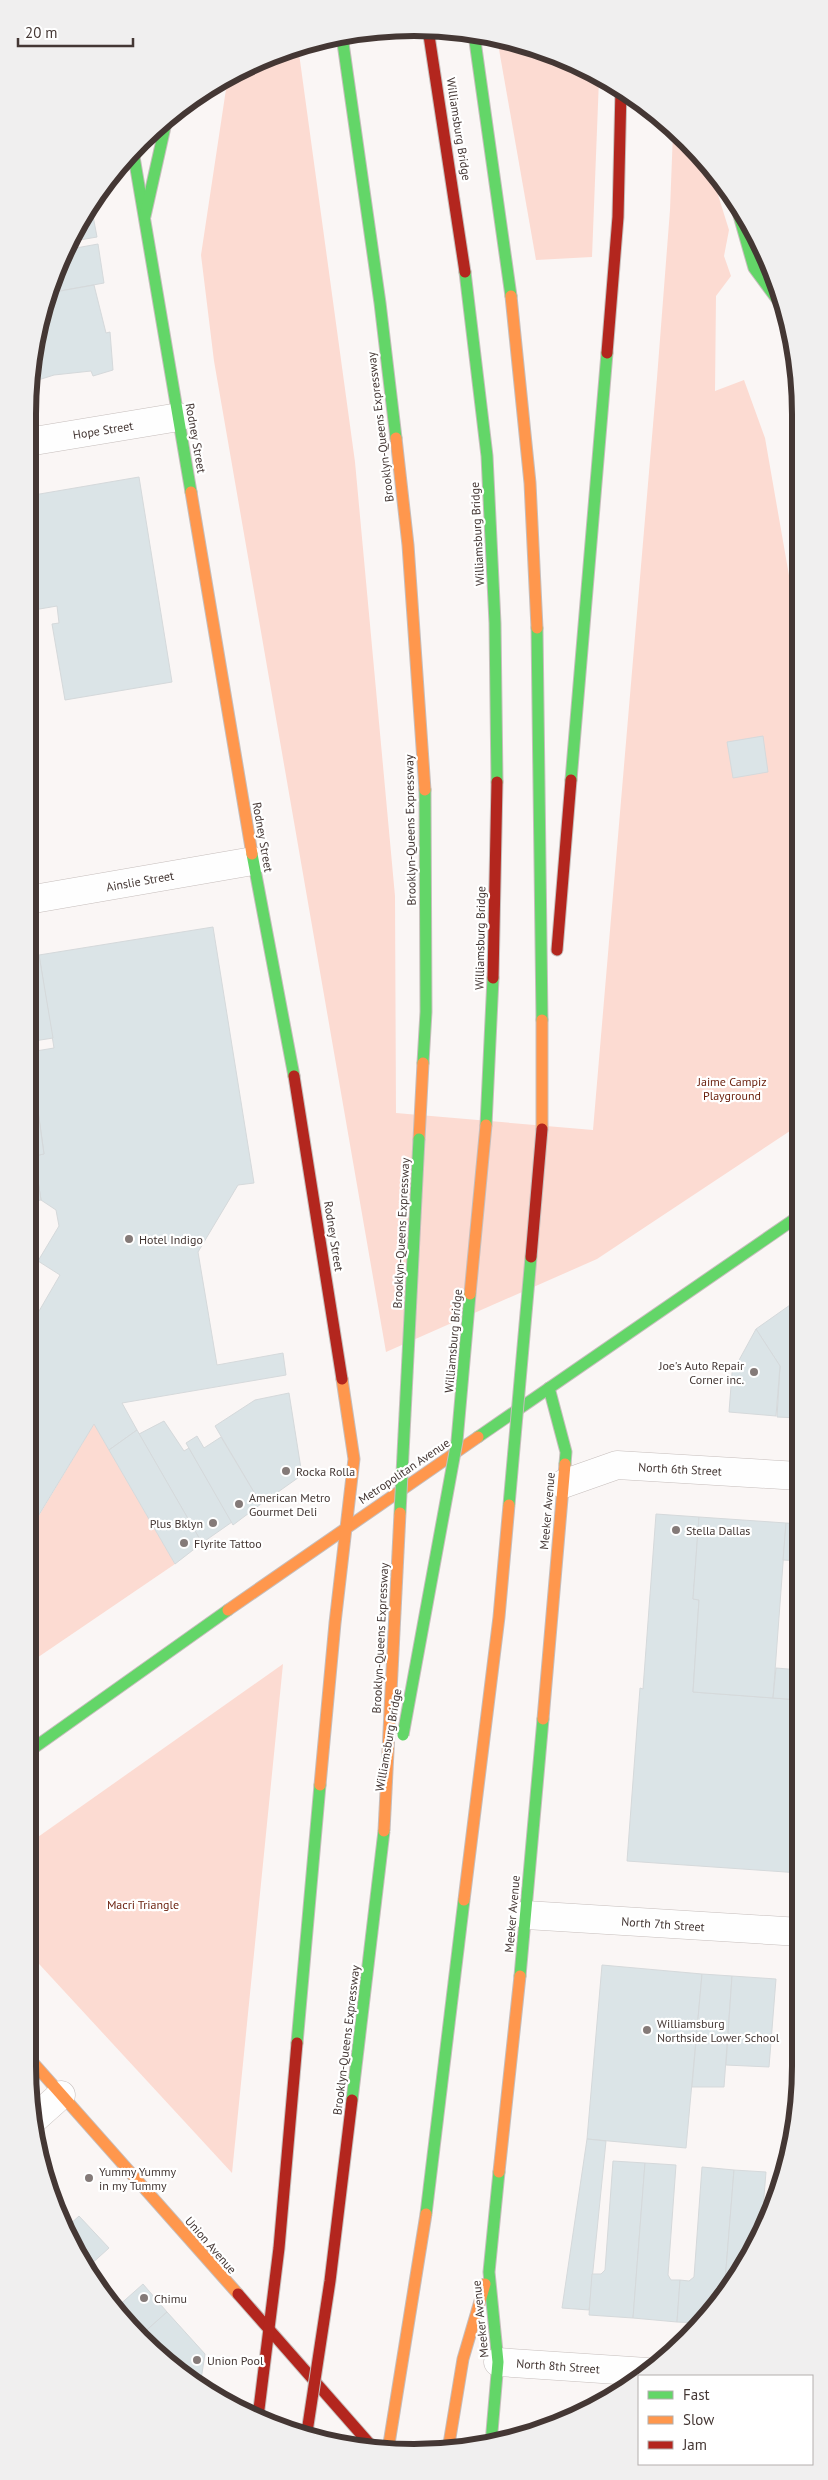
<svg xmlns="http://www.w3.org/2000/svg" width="828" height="2480" viewBox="0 0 828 2480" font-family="'PT Sans',sans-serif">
  <rect width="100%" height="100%" fill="#faf6f5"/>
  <g fill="#fcdbd2">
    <path d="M 497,38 L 514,41 L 599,79 L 592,257 L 536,260 Z"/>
    <path d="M 298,46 L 355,462 L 395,896 L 396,1113 L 593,1130 L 657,378 L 670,210 L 673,132 L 705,159 L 709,166 L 729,230 L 724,256 L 731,276 L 716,296 L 715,391 L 744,380 L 765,438 L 798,627 L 799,1125 L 597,1259 L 386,1352 L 214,361 L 201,255 L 228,76 Z"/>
    <path d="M 94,1424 L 175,1564 L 28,1664 L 28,1534 Z"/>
    <path d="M 283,1664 L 232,2173 L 28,1952 L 28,1844 Z"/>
  </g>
  <g fill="#dbe4e7" stroke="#d5d9db">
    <path d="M 91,205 L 97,237 L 68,242 Z"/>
    <path d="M 98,244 L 104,283 L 49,293 L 65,250 Z"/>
    <path d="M 94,285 L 106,333 L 110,332 L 113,370 L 93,376 L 91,371 L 54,375 L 32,382 L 41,314 L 49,293 Z"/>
    <path d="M 139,477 L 172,682 L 65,700 L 52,624 L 59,623 L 57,606 L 28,611 L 28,496 Z"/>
    <path d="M 763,736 L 768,772 L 733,778 L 727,742 Z"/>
    <path d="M 213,927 L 254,1183 L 238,1185 L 198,1252 L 217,1365 L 283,1353 L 286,1375 L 122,1403 L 137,1430 L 109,1450 L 94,1424 L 28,1533 L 28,1330 L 60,1275 L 38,1261 L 59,1226 L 56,1210 L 41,1200 L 34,1156 L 44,1154 L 30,1052 L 54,1048 L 39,955 Z"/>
    <path d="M 39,955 L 53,1038 L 28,1042 L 28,957 Z"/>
    <path d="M 28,1042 L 44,1154 L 34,1156 L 41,1200 L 28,1202 Z"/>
    <path d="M 799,1299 L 799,1319 L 790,1305 Z"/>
    <path d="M 790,1305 L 799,1319 L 799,1418 L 777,1417 L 780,1366 L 756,1329 Z"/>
    <path d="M 756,1329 L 780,1366 L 776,1416 L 729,1412 L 732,1373 Z"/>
    <path d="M 289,1393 L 302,1475 L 261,1504 L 215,1426 L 255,1400 Z"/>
    <path d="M 164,1421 L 184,1451 L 189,1448 L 232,1522 L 202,1543 L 139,1434 Z"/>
    <path d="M 137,1430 L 202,1543 L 175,1564 L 109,1450 Z"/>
    <path d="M 197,1436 L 204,1448 L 221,1437 L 261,1504 L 233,1525 L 186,1443 Z"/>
    <path d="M 656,1514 L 699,1517 L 693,1599 L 699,1600 L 693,1692 L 800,1700 L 800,1873 L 627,1861 L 640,1688 L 643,1689 Z"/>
    <path d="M 699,1517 L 786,1523 L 773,1698 L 693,1692 L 699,1600 L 693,1599 Z"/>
    <path d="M 786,1523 L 799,1524 L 800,1561 L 783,1560 Z"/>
    <path d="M 776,1668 L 800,1670 L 800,1700 L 773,1698 Z"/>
    <path d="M 602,1965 L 702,1974 L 686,2148 L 587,2139 Z"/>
    <path d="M 702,1974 L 732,1976 L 724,2087 L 692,2087 Z"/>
    <path d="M 732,1976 L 776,1979 L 769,2067 L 726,2065 Z"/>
    <path d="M 789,2101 L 796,2101 L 787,2166 L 784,2174 Z"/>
    <path d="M 587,2139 L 606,2141 L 589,2310 L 562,2308 Z"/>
    <path d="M 613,2161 L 645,2163 L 633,2318 L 589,2315 L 592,2274 L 601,2274 L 605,2270 Z"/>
    <path d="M 645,2163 L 676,2165 L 668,2275 L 671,2280 L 680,2280 L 677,2322 L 633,2318 Z"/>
    <path d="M 702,2167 L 734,2170 L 724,2294 L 700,2323 L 677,2322 L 680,2280 L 689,2281 L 694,2277 Z"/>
    <path d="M 734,2170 L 766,2172 L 762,2221 L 735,2281 L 724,2294 Z"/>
    <path d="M 79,2216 L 109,2248 L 89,2266 L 66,2228 Z"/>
    <path d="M 92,2270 L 115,2296 L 111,2301 Z"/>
    <path d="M 143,2284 L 167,2312 L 140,2336 L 124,2321 L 116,2308 Z"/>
    <path d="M 167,2312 L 205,2354 L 200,2386 L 178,2372 L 140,2336 Z"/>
  </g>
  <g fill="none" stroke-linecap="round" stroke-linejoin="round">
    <defs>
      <g id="street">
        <path d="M 28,442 L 179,417"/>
        <path d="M 28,900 L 253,861"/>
        <path d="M 563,1484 L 617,1465 L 799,1476"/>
        <path d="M 526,1915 L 800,1932"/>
        <path d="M 33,2120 L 61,2095"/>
        <path d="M 498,2362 L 647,2372"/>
      </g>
      <g id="fast">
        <path d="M 474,34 L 511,296"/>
        <path d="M 342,36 L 380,303 L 396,438"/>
        <path d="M 133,151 L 191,492"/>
        <path d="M 738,212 L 754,268 L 782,306"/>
        <path d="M 145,216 L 167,118"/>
        <path d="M 465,272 L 487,456 L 495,623 L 497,782"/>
        <path d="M 537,628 L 542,1020"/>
        <path d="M 571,780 L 607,353"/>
        <path d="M 252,854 L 294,1076"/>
        <path d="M 423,1063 L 426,1012 L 425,790"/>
        <path d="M 486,1125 L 493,978"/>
        <path d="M 549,1388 L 566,1452 L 565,1464"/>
        <path d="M 478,1437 L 799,1216"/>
        <path d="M 28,1752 L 228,1610"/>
        <path d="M 520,1976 L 543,1719"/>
        <path d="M 297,2043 L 320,1785"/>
        <path d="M 491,2443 L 498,2362 L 489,2272 L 499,2172"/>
      </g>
      <g id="slow">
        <path d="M 511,296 L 530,483 L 537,628"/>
        <path d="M 396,438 L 408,545 L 425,790"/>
        <path d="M 191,492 L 252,854"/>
        <path d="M 542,1020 L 542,1129"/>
        <path d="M 419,1139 L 423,1063"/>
        <path d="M 228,1610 L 478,1437"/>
        <path d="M 543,1719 L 565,1464"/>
        <path d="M 320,1785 L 335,1623 L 354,1459 L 342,1379"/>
        <path d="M 28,2057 L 238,2294"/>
        <path d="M 499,2172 L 520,1976"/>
        <path d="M 448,2450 L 463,2359 L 485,2284"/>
      </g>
      <g id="jam">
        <path d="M 428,29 L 465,272"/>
        <path d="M 607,353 L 618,217 L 621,89"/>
        <path d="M 557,950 L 571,780"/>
        <path d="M 493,978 L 497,782"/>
        <path d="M 294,1076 L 342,1379"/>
        <path d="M 238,2294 L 375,2450"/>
        <path d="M 258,2417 L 279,2248 L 297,2043"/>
      </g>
    </defs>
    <use href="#street" stroke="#c6bebc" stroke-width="29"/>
    <use href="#fast" stroke="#c6bebc" stroke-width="13"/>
    <use href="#slow" stroke="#c6bebc" stroke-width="13"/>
    <use href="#jam" stroke="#c6bebc" stroke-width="13"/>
    <use href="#street" stroke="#fefefe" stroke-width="28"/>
    <use href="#fast" stroke="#63d668" stroke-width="11"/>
    <use href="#slow" stroke="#ff974d" stroke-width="11"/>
    <use href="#jam" stroke="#b3261e" stroke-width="11"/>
    <defs>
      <g id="fast-bridge">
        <path d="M 509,1505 L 531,1257"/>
        <path d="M 400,1513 L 419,1139"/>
        <path d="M 403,1735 L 457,1441 L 470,1294"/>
        <path d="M 352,2100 L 384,1831"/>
        <path d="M 426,2214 L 464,1900"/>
      </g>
      <g id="slow-bridge">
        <path d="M 470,1294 L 486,1125"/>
        <path d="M 384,1831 L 400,1513"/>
        <path d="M 464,1900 L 499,1617 L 509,1505"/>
        <path d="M 388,2450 L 426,2214"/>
      </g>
      <g id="jam-bridge">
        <path d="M 531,1257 L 542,1129"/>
        <path d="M 307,2432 L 330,2281 L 352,2100"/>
      </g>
    </defs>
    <use href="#fast-bridge" stroke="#c6bebc" stroke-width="13" stroke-linecap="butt"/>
    <use href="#slow-bridge" stroke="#c6bebc" stroke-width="13" stroke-linecap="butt"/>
    <use href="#jam-bridge" stroke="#c6bebc" stroke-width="13" stroke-linecap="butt"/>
    <use href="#fast-bridge" stroke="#63d668" stroke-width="11"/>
    <use href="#slow-bridge" stroke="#ff974d" stroke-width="11"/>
    <use href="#jam-bridge" stroke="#b3261e" stroke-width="11"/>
  </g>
  <g fill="#847a78" stroke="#fff" stroke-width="2">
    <circle cx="129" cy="1239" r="5"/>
    <circle cx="754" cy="1372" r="5"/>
    <circle cx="286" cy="1471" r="5"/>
    <circle cx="239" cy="1504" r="5"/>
    <circle cx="213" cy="1523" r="5"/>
    <circle cx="676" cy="1530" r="5"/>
    <circle cx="184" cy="1543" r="5"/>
    <circle cx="647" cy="2030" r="5"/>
    <circle cx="89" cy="2178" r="5"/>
    <circle cx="144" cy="2298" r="5"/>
    <circle cx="197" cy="2360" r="5"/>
  </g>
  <g text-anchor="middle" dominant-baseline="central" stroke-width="4.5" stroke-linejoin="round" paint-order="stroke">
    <g font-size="12" fill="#443734" stroke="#fff">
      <text transform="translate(459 129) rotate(81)">Williamsburg Bridge</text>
      <text transform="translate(380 427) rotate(-97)">Brooklyn-Queens Expressway</text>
      <text transform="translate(103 430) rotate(-9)">Hope Street</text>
      <text transform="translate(196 438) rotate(80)">Rodney Street</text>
      <text transform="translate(477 534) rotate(-93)">Williamsburg Bridge</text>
      <text transform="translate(410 830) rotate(-91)">Brooklyn-Queens Expressway</text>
      <text transform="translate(263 837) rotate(80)">Rodney Street</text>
      <text transform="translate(140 881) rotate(-10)">Ainslie Street</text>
      <text transform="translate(480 938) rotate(-89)">Williamsburg Bridge</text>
      <text transform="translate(401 1233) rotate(-87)">Brooklyn-Queens Expressway</text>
      <text transform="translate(334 1236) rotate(81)">Rodney Street</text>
      <text transform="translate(453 1341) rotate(-85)">Williamsburg Bridge</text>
      <text transform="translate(680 1469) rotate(3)">North 6th Street</text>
      <text transform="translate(404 1471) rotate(-34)">Metropolitan Avenue</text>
      <text transform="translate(547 1511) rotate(-85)">Meeker Avenue</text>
      <text transform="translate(380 1638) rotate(-87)">Brooklyn-Queens Expressway</text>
      <text transform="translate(388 1740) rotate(-80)">Williamsburg Bridge</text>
      <text transform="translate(512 1914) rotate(-85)">Meeker Avenue</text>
      <text transform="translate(663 1924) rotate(4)">North 7th Street</text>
      <text transform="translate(346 2040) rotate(-83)">Brooklyn-Queens Expressway</text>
      <text transform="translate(211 2245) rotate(49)">Union Avenue</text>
      <text transform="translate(480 2319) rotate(-96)">Meeker Avenue</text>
      <text transform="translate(558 2366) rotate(4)">North 8th Street</text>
    </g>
    <g font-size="12" fill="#691e0b" stroke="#fff">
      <text x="732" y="1081">Jaime Campiz<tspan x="732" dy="14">Playground</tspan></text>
      <text x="143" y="1904">Macri Triangle</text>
    </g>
    <g font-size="12" fill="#443734" stroke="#fff" text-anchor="start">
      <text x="139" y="1239">Hotel Indigo</text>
      <text x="744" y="1365" text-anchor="end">Joe's Auto Repair<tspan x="744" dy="14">Corner inc.</tspan></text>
      <text x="296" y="1471">Rocka Rolla</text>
      <text x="249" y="1497">American Metro<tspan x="249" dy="14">Gourmet Deli</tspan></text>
      <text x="203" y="1523" text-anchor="end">Plus Bklyn</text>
      <text x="686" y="1530">Stella Dallas</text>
      <text x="194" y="1543">Flyrite Tattoo</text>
      <text x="657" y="2023">Williamsburg<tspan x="657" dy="14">Northside Lower School</tspan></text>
      <text x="99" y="2171">Yummy Yummy<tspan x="99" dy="14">in my Tummy</tspan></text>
      <text x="154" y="2298">Chimu</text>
      <text x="207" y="2360">Union Pool</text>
    </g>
  </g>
  <path d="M0 0H828V2480H0ZM414 36H414A378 378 0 0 1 792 414V2066A378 378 0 0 1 414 2444H414A378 378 0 0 1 36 2066V414A378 378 0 0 1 414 36Z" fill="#f0efef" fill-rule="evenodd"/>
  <path fill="none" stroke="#443734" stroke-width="6" d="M414 36H414A378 378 0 0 1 792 414V2066A378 378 0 0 1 414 2444H414A378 378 0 0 1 36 2066V414A378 378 0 0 1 414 36Z"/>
  <rect x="638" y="2375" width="175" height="90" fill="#ffffff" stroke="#b4afae"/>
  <rect x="648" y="2391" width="25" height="8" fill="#63d668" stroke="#b4afae"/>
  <text x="683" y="2400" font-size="15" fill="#443734">Fast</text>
  <rect x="648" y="2416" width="25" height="8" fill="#ff974d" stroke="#b4afae"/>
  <text x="683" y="2425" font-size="15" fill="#443734">Slow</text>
  <rect x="648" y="2441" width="25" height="8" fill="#b3261e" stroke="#b4afae"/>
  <text x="683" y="2450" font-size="15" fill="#443734">Jam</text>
  <path d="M18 38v8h115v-8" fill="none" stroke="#443734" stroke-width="2.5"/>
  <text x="25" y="38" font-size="15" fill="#443734" stroke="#ffffff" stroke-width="4" paint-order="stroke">20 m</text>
</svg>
